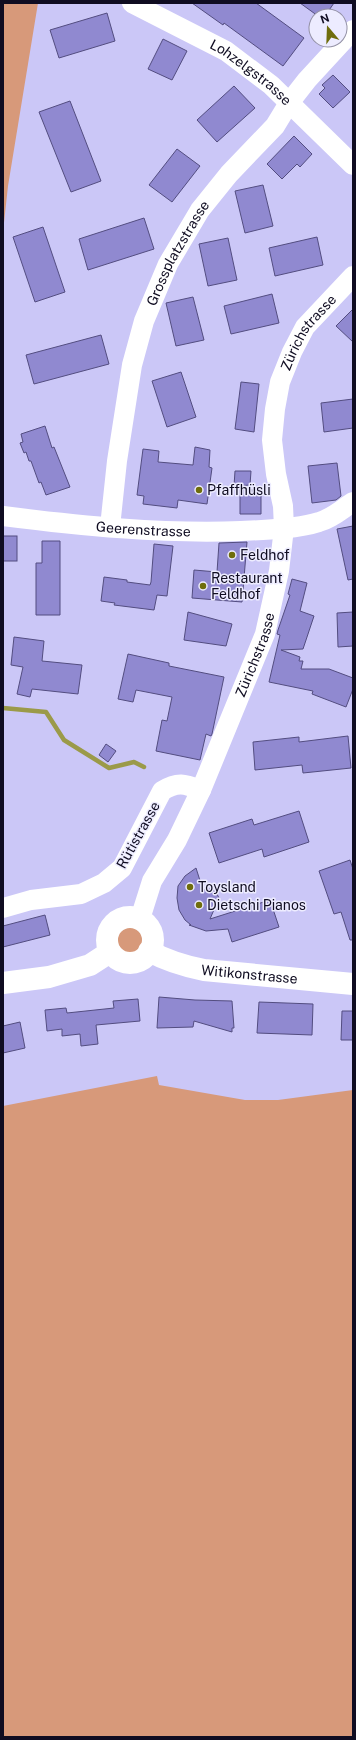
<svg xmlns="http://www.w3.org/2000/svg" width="356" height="1740" viewBox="0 0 356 1740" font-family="'Public Sans',sans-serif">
  <rect width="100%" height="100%" fill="#cbc7f7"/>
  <g fill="#d7997a">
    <path d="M 3,3 L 38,3 L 8,186 L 3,232 Z"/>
    <circle cx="130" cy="940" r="13"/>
    <path d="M 157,1076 L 159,1085 L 245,1100 L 278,1100 L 353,1090 L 353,1737 L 3,1737 L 3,1106 Z"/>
  </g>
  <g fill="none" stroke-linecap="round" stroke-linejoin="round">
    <path stroke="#9b9a49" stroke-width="4.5" d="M 3,708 L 46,712 L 64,740 L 109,768 L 134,762 L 144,767"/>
  </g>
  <g fill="#9089d0" stroke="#534d80">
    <path d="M 192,3 L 256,3 L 304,38 L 283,66 L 224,23 L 223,25 Z"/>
    <path d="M 300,3 L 334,3 L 325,16 L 318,16 Z"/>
    <path d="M 107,13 L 115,41 L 59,58 L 50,30 Z"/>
    <path d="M 163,39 L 187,51 L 172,80 L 148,69 Z"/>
    <path d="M 333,75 L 350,92 L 333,108 L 319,94 L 325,88 L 322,85 Z"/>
    <path d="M 234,86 L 255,108 L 217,142 L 197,120 Z"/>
    <path d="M 70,101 L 101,181 L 71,192 L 39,112 Z"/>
    <path d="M 294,136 L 312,154 L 300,167 L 297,164 L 282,179 L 267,164 Z"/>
    <path d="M 177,149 L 200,166 L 172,202 L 149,185 Z"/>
    <path d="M 263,185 L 273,226 L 245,233 L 235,191 Z"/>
    <path d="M 144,218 L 154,249 L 88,270 L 79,239 Z"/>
    <path d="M 43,227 L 65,292 L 35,302 L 13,237 Z"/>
    <path d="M 317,237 L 323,265 L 275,276 L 269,248 Z"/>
    <path d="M 228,238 L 237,280 L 208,286 L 199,244 Z"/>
    <path d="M 272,294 L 279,323 L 231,334 L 224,306 Z"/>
    <path d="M 193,297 L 204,340 L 176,346 L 166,303 Z"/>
    <path d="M 353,309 L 353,342 L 336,326 Z"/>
    <path d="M 101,335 L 109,364 L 34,384 L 26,355 Z"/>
    <path d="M 181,372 L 196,417 L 167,427 L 152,381 Z"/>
    <path d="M 241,382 L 259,384 L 254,432 L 235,429 Z"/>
    <path d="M 353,399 L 353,428 L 324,432 L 321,403 Z"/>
    <path d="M 45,426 L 52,448 L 54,447 L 70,487 L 46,495 L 41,482 L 39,483 L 31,461 L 29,461 L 26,452 L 24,453 L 20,443 L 23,442 L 21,434 Z"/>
    <path d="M 195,447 L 210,450 L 209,467 L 212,468 L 207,504 L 178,500 L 177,508 L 143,504 L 144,496 L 137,495 L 143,449 L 159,451 L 158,462 L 193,465 Z"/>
    <path d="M 337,463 L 341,496 L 336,500 L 312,503 L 308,466 Z"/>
    <path d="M 235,471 L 251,471 L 250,485 L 234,486 Z"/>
    <path d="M 240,489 L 253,490 L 253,495 L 261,495 L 261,514 L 240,514 Z"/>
    <path d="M 353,526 L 353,579 L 348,580 L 337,529 Z"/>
    <rect x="3" y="536" width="14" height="25"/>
    <path d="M 42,541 L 60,541 L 60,615 L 36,615 L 36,563 L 42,563 Z"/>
    <path d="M 247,542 L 242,602 L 192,598 L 194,570 L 217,572 L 219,543 Z"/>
    <path d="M 154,544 L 173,546 L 167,596 L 157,595 L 154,610 L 114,605 L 115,603 L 101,601 L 104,577 L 127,580 L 127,582 L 150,585 L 151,582 Z"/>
    <path d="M 292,579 L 307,583 L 300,611 L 314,616 L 303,649 L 281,650 L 300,657 L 299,661 L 303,661 L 301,669 L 329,669 L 353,678 L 353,689 L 346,707 L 312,694 L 313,691 L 269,682 L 280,635 L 277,634 L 278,630 L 290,595 L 288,594 Z"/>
    <path d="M 188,612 L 232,624 L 226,646 L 184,640 Z"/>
    <path d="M 353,612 L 353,646 L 338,647 L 337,613 Z"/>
    <path d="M 14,637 L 44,641 L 42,661 L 82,665 L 78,694 L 32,689 L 30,697 L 17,694 L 23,667 L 11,665 Z"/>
    <path d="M 128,654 L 169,663 L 169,666 L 224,677 L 212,734 L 211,736 L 206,734 L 200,760 L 156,751 L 162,720 L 167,721 L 172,697 L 136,690 L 133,702 L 118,699 Z"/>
    <path d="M 348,736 L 351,768 L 303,773 L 302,765 L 255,770 L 253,742 L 299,737 L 299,742 Z"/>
    <path d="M 106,744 L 116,751 L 108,762 L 99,755 Z"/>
    <path d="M 299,811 L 309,842 L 264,857 L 262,849 L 219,863 L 209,833 L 252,819 L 254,825 Z"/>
    <path d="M 350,860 L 353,869 L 353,940 L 350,940 L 341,912 L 334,914 L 319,871 Z"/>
    <path d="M 196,868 L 203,890 L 210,889 L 216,892 L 219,898 L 210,919 L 270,900 L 279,927 L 232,942 L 228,929 L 206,931 L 189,925 L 191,925 L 185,920 L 179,910 L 177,898 L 178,886 L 185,876 Z"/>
    <path d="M 45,915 L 50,935 L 3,947 L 3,926 Z"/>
    <path d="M 159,997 L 195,1000 L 232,1001 L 234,1028 L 232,1028 L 232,1032 L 194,1021 L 193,1027 L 157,1028 Z"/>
    <path d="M 138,999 L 140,1021 L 96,1025 L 98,1044 L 81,1046 L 80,1034 L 62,1036 L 62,1029 L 47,1031 L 45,1010 L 66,1008 L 67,1013 L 114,1008 L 113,1001 Z"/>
    <path d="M 259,1002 L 313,1004 L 312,1035 L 257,1033 Z"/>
    <path d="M 342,1011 L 353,1011 L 353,1040 L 341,1040 Z"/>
    <path d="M 20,1022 L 25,1048 L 3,1053 L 3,1026 Z"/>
  </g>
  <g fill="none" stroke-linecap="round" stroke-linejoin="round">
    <g stroke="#fff" stroke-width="20">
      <path id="s1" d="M 132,3 L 226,51 L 271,85 L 353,165"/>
      <path id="s2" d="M 3,516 C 82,526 161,534 241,531 C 264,530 298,529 319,522 C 333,518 342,509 353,502"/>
      <path id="s3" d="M 110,527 L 117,461 L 132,365 L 144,321 L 168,264 L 200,210 L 229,174 L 275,126 L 289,103 L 307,80 L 353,30"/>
      <path d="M 3,908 L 31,900 L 81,894 L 104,883 L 122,868 L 162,791 C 178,781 185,784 201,790"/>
      <path id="s4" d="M 140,919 L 152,881 L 177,840 L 201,790 L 265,634 L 279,571 L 284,528 L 283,506 L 276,474 L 272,440 L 275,409 L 280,382 L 292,352 L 305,327 L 353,276"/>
    </g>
    <g stroke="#fff" stroke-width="22">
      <circle cx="130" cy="940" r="23"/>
      <path id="s5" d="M 149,951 C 167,961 184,966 204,970 L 353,984"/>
      <path d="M 3,983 L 49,977 L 90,965 L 110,952"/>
    </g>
  </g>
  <g fill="#6f6d0c" stroke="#edecff" stroke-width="1.5">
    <circle cx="199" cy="490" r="4"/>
    <circle cx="232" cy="555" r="4"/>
    <circle cx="203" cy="586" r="4"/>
    <circle cx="190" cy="887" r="4"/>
    <circle cx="199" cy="905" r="4"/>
  </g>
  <g text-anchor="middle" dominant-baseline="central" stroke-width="3" stroke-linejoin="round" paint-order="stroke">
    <g font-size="14" fill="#0f0c21" stroke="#edecff">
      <text stroke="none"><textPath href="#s1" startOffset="138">Lohzelgstrasse</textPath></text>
      <text stroke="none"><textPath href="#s3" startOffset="285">Grossplatzstrasse</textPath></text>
      <text stroke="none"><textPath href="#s4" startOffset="625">Zürichstrasse</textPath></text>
      <text stroke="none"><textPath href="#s2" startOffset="141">Geerenstrasse</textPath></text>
      <text stroke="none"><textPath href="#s4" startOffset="289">Zürichstrasse</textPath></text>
      <text transform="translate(138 835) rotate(-61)">Rütistrasse</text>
      <text stroke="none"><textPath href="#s5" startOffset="104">Witikonstrasse</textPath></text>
    </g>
    <g font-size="14" fill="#0f0c21" stroke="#edecff" text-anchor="start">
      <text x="207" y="490">Pfaffhüsli</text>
      <text x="240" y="555">Feldhof</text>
      <text x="211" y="578">Restaurant<tspan x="211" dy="16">Feldhof</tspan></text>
      <text x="198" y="887">Toysland</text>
      <text x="207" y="905">Dietschi Pianos</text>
    </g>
  </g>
  <rect width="356" height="1740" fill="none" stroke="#0f0c21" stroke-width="8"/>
  <g transform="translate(328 28) rotate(341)"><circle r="19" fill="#edecff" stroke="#9492a6"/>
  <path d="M0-3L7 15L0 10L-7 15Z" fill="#6f6d0c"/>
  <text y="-6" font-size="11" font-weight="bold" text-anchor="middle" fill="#0f0c21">N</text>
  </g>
</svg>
